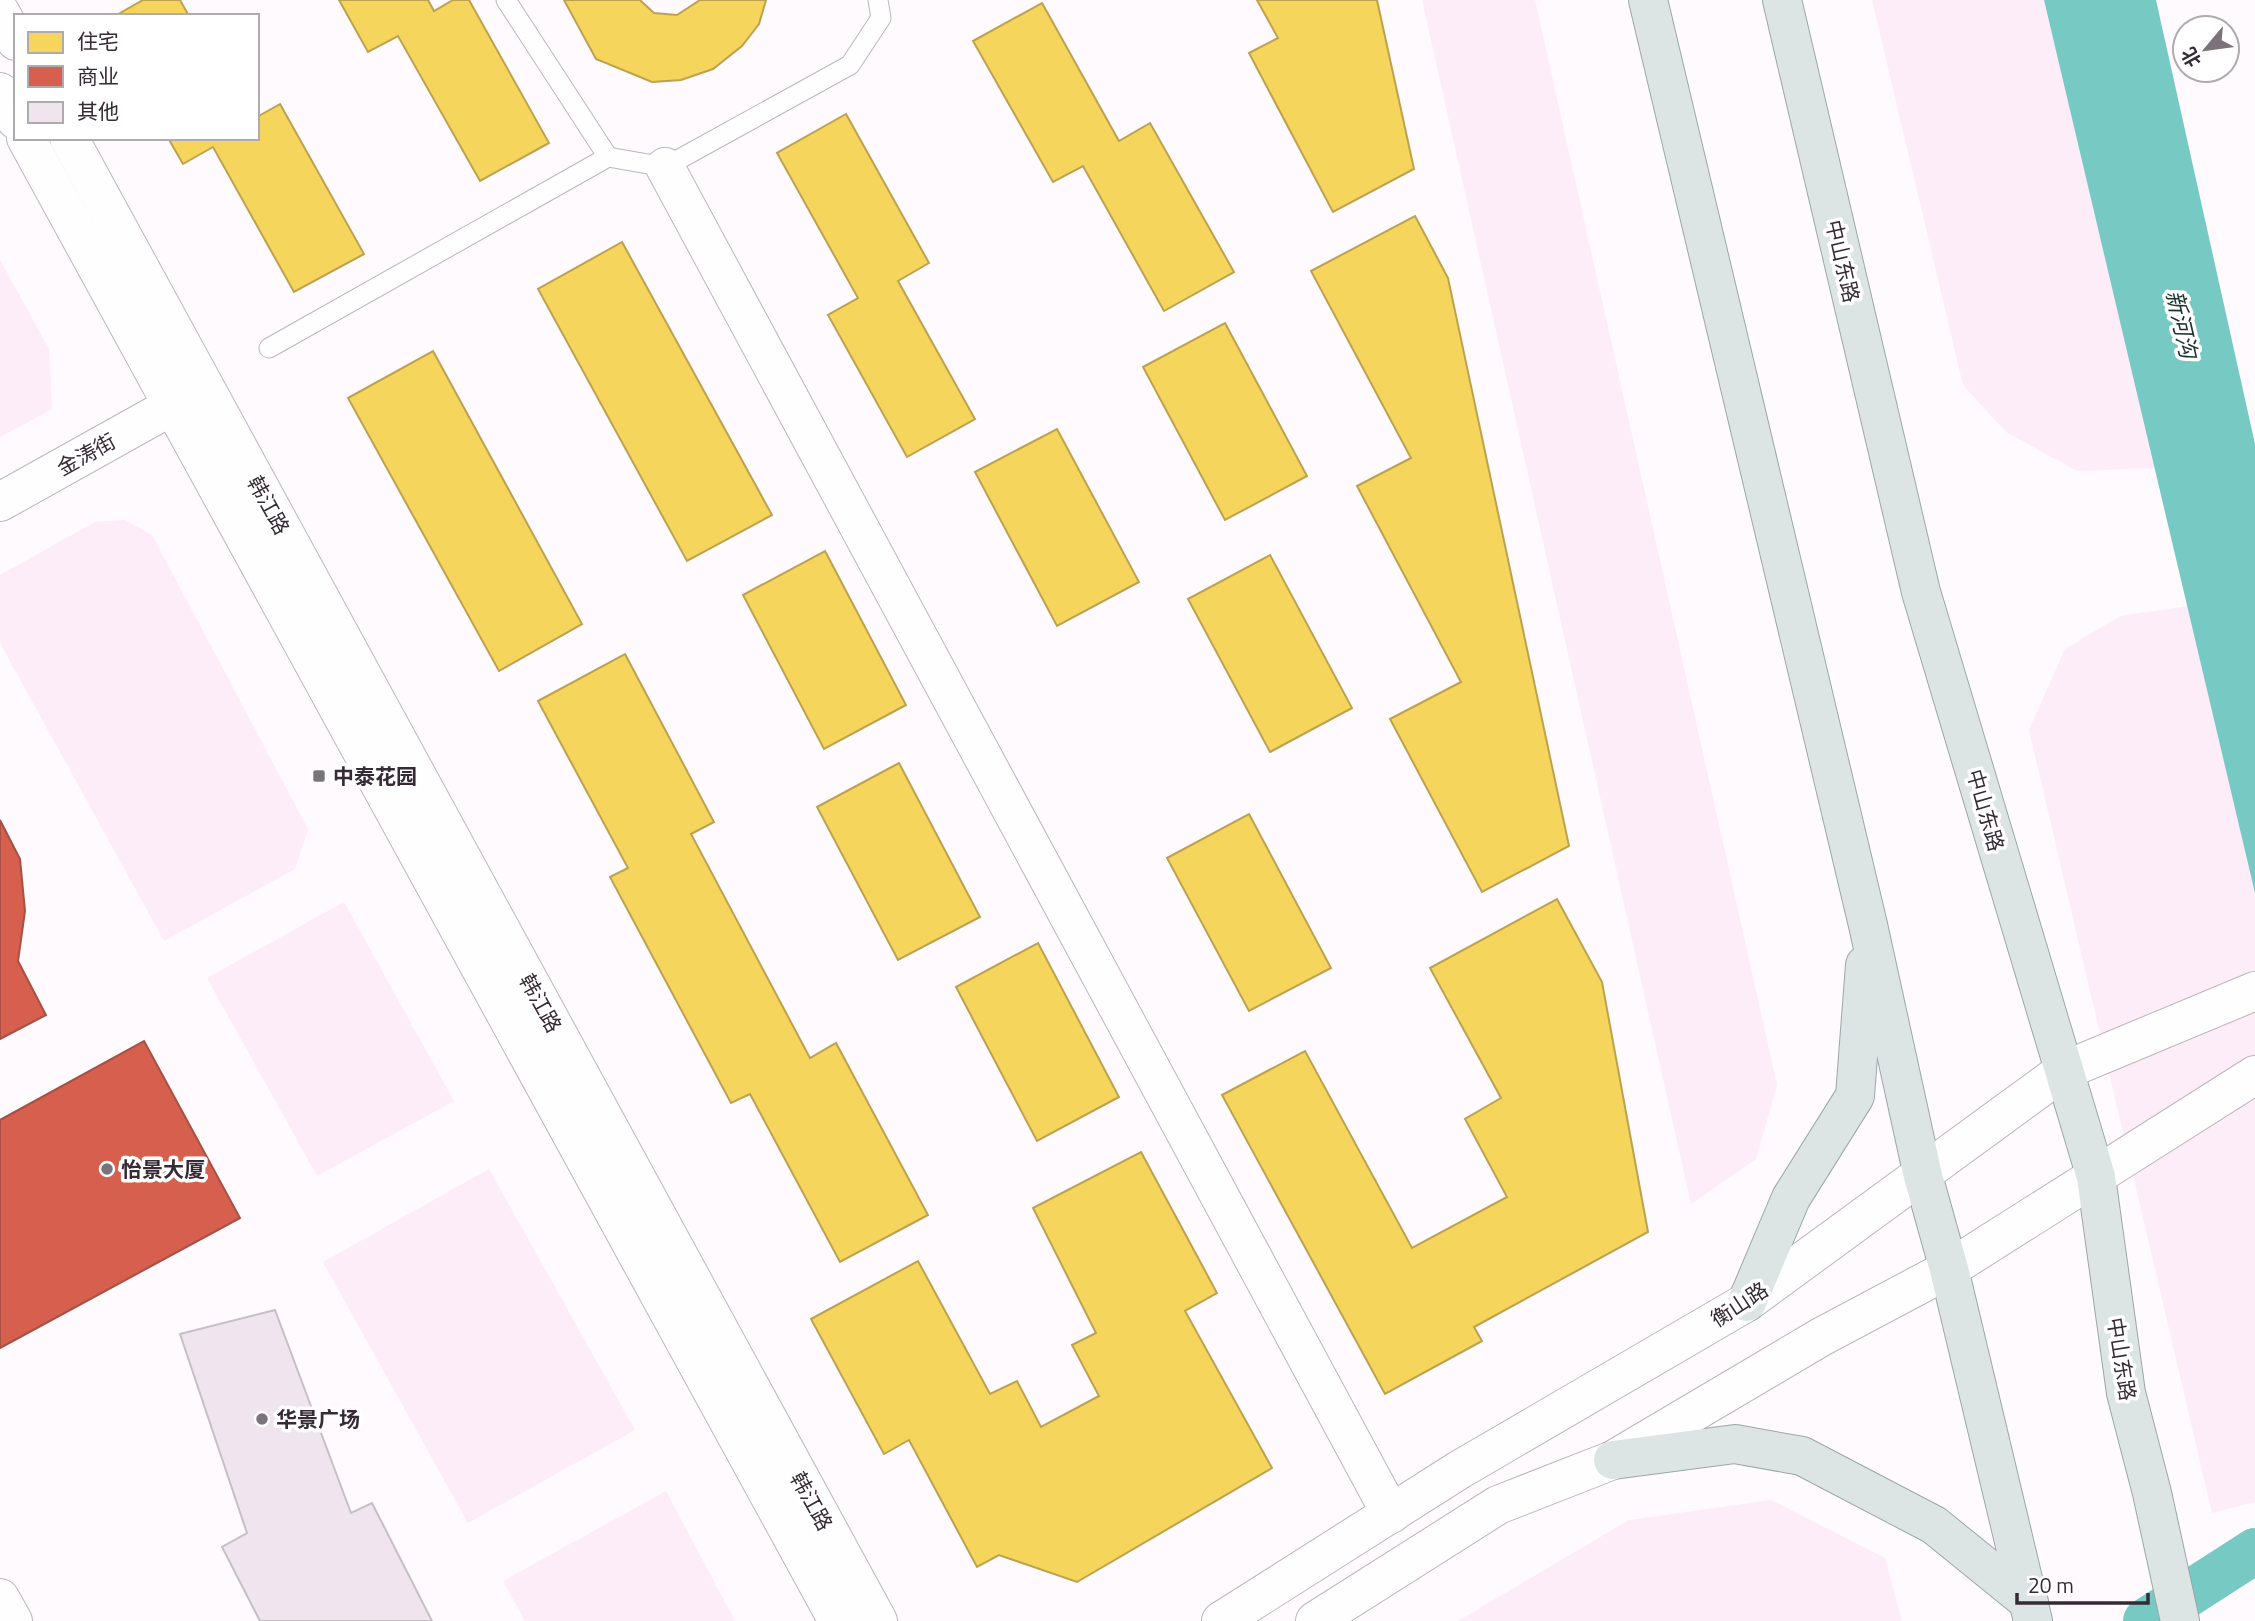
<svg xmlns="http://www.w3.org/2000/svg" width="2255" height="1621" viewBox="0 0 2255 1621" font-family="'Titillium Web','Noto Sans SC',sans-serif">
  <rect width="100%" height="100%" fill="#fefafd"/>
  <g fill="#fcedf9">
    <path d="M 1422,0 L 1535,0 L 1777,1085 L 1756,1159 L 1691,1204 Z"/>
    <path d="M 1872,0 L 2044,0 L 2156,468 L 2077,471 L 2006,432 L 1963,385 Z"/>
    <path d="M 0,260 L 49,349 L 52,409 L 0,437 Z"/>
    <path d="M 125,520 L 152,535 L 308,829 L 295,869 L 164,941 L 0,643 L 0,575 L 95,522 Z"/>
    <path d="M 2189,606 L 2255,888 L 2255,1502 L 2212,1513 L 2029,730 L 2065,649 L 2120,616 Z"/>
    <path d="M 344,902 L 454,1101 L 317,1176 L 207,978 Z"/>
    <path d="M 489,1169 L 635,1430 L 468,1523 L 323,1262 Z"/>
    <path d="M 666,1491 L 735,1621 L 525,1621 L 503,1581 Z"/>
    <path d="M 1771,1500 L 1885,1558 L 1902,1621 L 1458,1621 L 1629,1520 Z"/>
  </g>
  <path fill="#76cac3" d="M 2044,0 L 2156,0 L 2255,444 L 2255,893 Z"/>
  <g fill="#f6d55c" stroke="#bca250" stroke-width="2">
    <path d="M 143,0 L 180,0 L 189,16 L 115,16 Z"/>
    <path d="M 339,0 L 428,0 L 434,11 L 453,0 L 469,0 L 549,143 L 480,181 L 398,36 L 368,52 Z"/>
    <path d="M 564,0 L 640,0 L 654,13 L 677,15 L 700,0 L 766,0 L 759,24 L 742,46 L 713,69 L 681,80 L 652,82 L 596,59 Z"/>
    <path d="M 1257,0 L 1377,0 L 1414,169 L 1333,212 L 1249,53 L 1278,38 Z"/>
    <path d="M 1042,3 L 1119,141 L 1150,123 L 1234,272 L 1164,311 L 1083,166 L 1053,182 L 973,41 Z"/>
    <path d="M 280,104 L 364,254 L 294,292 L 213,147 L 183,164 L 168,138 L 257,138 L 257,117 Z"/>
    <path d="M 846,114 L 929,263 L 898,281 L 975,419 L 907,457 L 828,315 L 858,298 L 777,153 Z"/>
    <path d="M 1415,216 L 1448,278 L 1569,846 L 1482,892 L 1390,719 L 1461,682 L 1357,486 L 1411,458 L 1311,271 Z"/>
    <path d="M 622,242 L 772,515 L 687,561 L 538,289 Z"/>
    <path d="M 1225,323 L 1307,476 L 1225,520 L 1143,367 Z"/>
    <path d="M 433,351 L 582,624 L 499,671 L 348,398 Z"/>
    <path d="M 1057,429 L 1139,582 L 1057,626 L 975,472 Z"/>
    <path d="M 825,551 L 906,705 L 824,749 L 743,595 Z"/>
    <path d="M 1270,555 L 1352,708 L 1270,752 L 1188,599 Z"/>
    <path d="M 625,654 L 714,822 L 691,834 L 810,1058 L 836,1043 L 928,1215 L 840,1262 L 750,1094 L 731,1103 L 610,877 L 628,868 L 538,701 Z"/>
    <path d="M 899,763 L 980,917 L 898,960 L 817,807 Z"/>
    <path d="M 1249,814 L 1331,968 L 1249,1011 L 1167,858 Z"/>
    <path d="M 1557,899 L 1602,982 L 1648,1232 L 1474,1327 L 1482,1341 L 1385,1394 L 1222,1095 L 1305,1051 L 1412,1248 L 1507,1197 L 1465,1119 L 1501,1098 L 1430,968 Z"/>
    <path d="M 1038,943 L 1119,1097 L 1037,1141 L 956,987 Z"/>
    <path d="M 1141,1152 L 1217,1293 L 1185,1311 L 1272,1468 L 1077,1582 L 999,1555 L 977,1567 L 909,1440 L 884,1454 L 811,1319 L 918,1261 L 990,1394 L 1017,1381 L 1041,1427 L 1099,1396 L 1072,1345 L 1096,1333 L 1033,1208 Z"/>
  </g>
  <g fill="#d6604d" stroke="#a65046" stroke-width="2">
    <path d="M 0,820 L 20,859 L 25,911 L 18,961 L 46,1015 L 0,1039 Z"/>
    <path d="M 144,1041 L 240,1218 L 0,1348 L 0,1120 Z"/>
  </g>
  <g fill="none" stroke-linecap="round" stroke-linejoin="round">
    <path stroke="#76cac3" stroke-width="46" d="M 2146,1621 L 2255,1551"/>
  </g>
  <path fill="#f0e4ee" stroke="#c6bfc5" stroke-width="2" d="M 275,1310 L 351,1513 L 372,1503 L 432,1621 L 260,1621 L 222,1547 L 247,1533 L 180,1334 Z"/>
  <g fill="none" stroke-linecap="round" stroke-linejoin="round">
    <defs>
      <g id="service">
        <path d="M 506,0 L 608,157"/>
        <path d="M 269,348 L 608,157 L 665,167 L 850,65 L 881,18 L 878,0"/>
      </g>
      <g id="minor">
        <path d="M 665,167 L 1391,1514"/>
        <path d="M 0,502 L 172,406"/>
        <path d="M 0,1598 L 13,1621"/>
      </g>
      <g id="tertiary">
        <path d="M 0,12 L 16,41"/>
        <path d="M 0,92 L 16,120"/>
        <path d="M 26,138 L 838,1621"/>
        <path d="M 69,138 L 878,1621"/>
        <path d="M 1221,1621 L 1459,1470 L 1747,1302 L 2063,1071 L 2255,991"/>
        <path d="M 1315,1621 L 1498,1505 L 1613,1460 L 1821,1337 L 1949,1269 L 2255,1075"/>
      </g>
      <g id="primary">
        <path d="M 1648,0 L 1868,925 L 1923,1176 L 1949,1269 L 2033,1621"/>
        <path d="M 1782,0 L 1921,592 L 2096,1177 L 2126,1393 L 2152,1493 L 2180,1621"/>
        <path d="M 1747,1302 L 1791,1198 L 1855,1096 L 1865,965"/>
        <path d="M 1613,1460 L 1735,1444 L 1802,1456 L 1934,1525 L 2029,1602"/>
      </g>
    </defs>
    <use href="#service" stroke="#bdb5bb" stroke-width="21"/>
    <use href="#minor" stroke="#bdb5bb" stroke-width="40"/>
    <use href="#tertiary" stroke="#bdb5bb" stroke-width="40"/>
    <use href="#primary" stroke="#9ba8a8" stroke-width="40"/>
    <use href="#service" stroke="#fffeff" stroke-width="19"/>
    <use href="#minor" stroke="#fffeff" stroke-width="38"/>
    <use href="#tertiary" stroke="#fffeff" stroke-width="38"/>
    <use href="#primary" stroke="#dce5e4" stroke-width="38"/>
  </g>
  <g fill="#7c737a" stroke="#fff" stroke-width="2.5">
    <rect x="312" y="769" width="14" height="14" rx="3.5"/>
    <circle cx="107" cy="1169" r="7"/>
    <circle cx="262" cy="1419" r="7"/>
  </g>
  <g text-anchor="middle" dominant-baseline="central" stroke-width="7" stroke-linejoin="round" paint-order="stroke">
    <g font-size="21" fill="#362a34" stroke="#fff">
      <text transform="translate(1843 261) rotate(77)">中山东路</text>
      <text transform="translate(86 454) rotate(-29)">金涛街</text>
      <text transform="translate(269 505) rotate(61)">韩江路</text>
      <text transform="translate(1986 810) rotate(74)">中山东路</text>
      <text transform="translate(541 1003) rotate(61)">韩江路</text>
      <text transform="translate(1739 1304) rotate(-33)">衡山路</text>
      <text transform="translate(2122 1359) rotate(81)">中山东路</text>
      <text transform="translate(812 1501) rotate(61)">韩江路</text>
    </g>
    <g font-size="21" font-weight="bold" fill="#362a34" stroke="#fff" text-anchor="start">
      <text x="333" y="776">中泰花园</text>
      <text x="121" y="1169">怡景大厦</text>
      <text x="276" y="1419">华景广场</text>
    </g>
    <g font-size="23" font-style="italic" fill="#1c322f" stroke="#fff">
      <text transform="translate(2182 324) rotate(77)">新河沟</text>
    </g>
  </g>
  <rect x="14" y="14" width="245" height="126" fill="#ffffff" stroke="#afaaae" stroke-width="2"/>
  <rect x="28" y="32" width="35" height="21" fill="#f6d55c" stroke="#afaaae" stroke-width="2"/>
  <text x="77" y="49" font-size="21" fill="#362a34">住宅</text>
  <rect x="28" y="66" width="35" height="21" fill="#d6604d" stroke="#afaaae" stroke-width="2"/>
  <text x="77" y="84" font-size="21" fill="#362a34">商业</text>
  <rect x="28" y="102" width="35" height="21" fill="#f0e4ee" stroke="#afaaae" stroke-width="2"/>
  <text x="77" y="119" font-size="21" fill="#362a34">其他</text>
  <g transform="translate(2206 49) rotate(241)"><circle r="33" fill="#ffffff" stroke="#afaaae" stroke-width="2"/>
  <path d="M0-5L12 26L0 18L-12 26Z" fill="#7c737a"/>
  <text y="-10" font-size="19" font-weight="bold" text-anchor="middle" fill="#362a34">北</text>
  </g>
  <path d="M2017 1593v10h131v-10" fill="none" stroke="#362a34" stroke-width="3.5"/>
  <text x="2028" y="1593" font-size="21" fill="#362a34" stroke="#ffffff" stroke-width="5" paint-order="stroke">20 m</text>
</svg>
